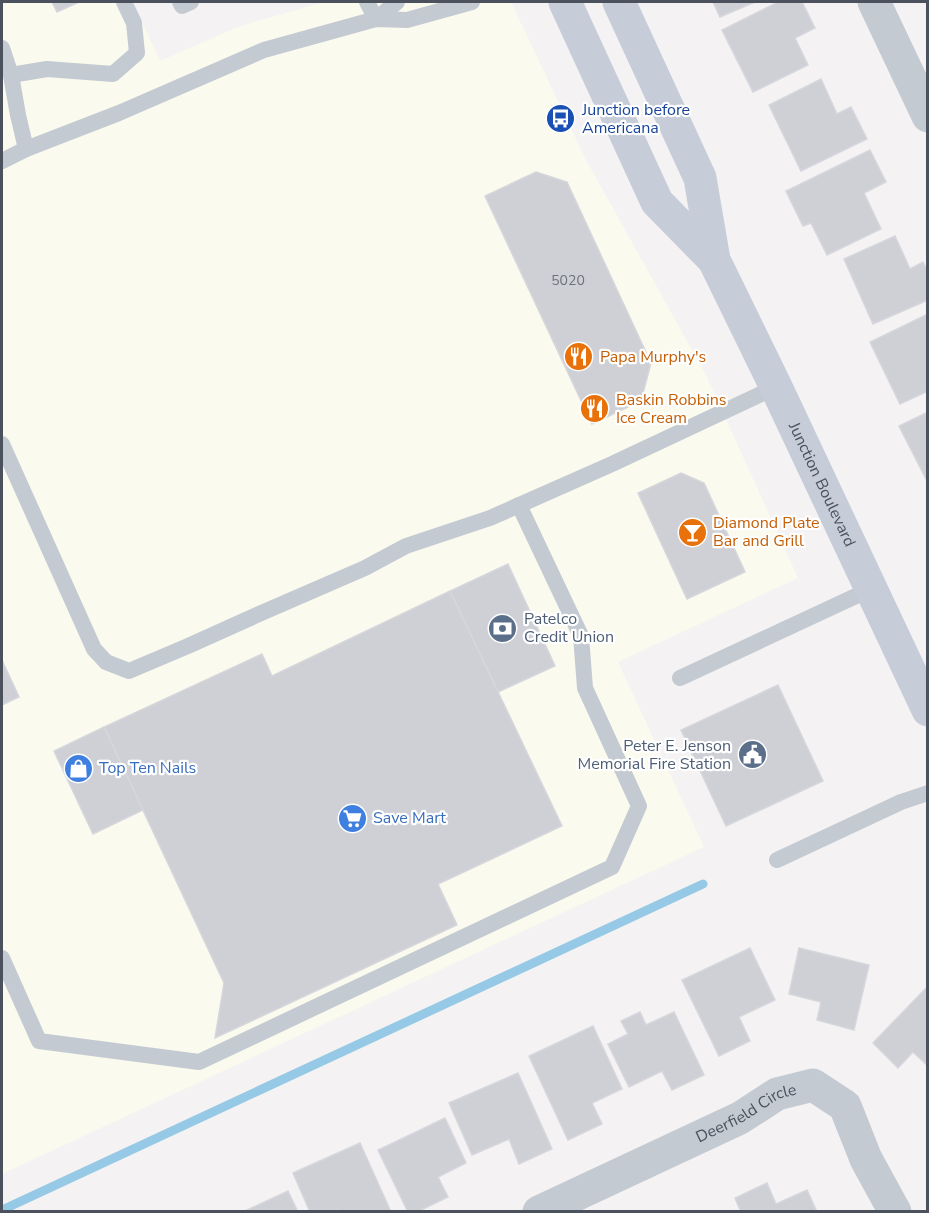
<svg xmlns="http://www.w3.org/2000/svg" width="929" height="1213" viewBox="0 0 929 1213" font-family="'Nunito Sans',sans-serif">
  <rect width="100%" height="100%" fill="#f4f2f2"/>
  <path fill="#fbfaee" d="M 2,2 L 133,2 L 160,61 L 240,26 L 324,2 L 511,2 L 586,160 L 706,375 L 798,578 L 618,662 L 704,847 L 2,1174 Z"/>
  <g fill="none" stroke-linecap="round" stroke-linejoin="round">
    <path stroke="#96c9e5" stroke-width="9" d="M 2,1210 L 703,884"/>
  </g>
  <g fill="#cfd0d6" stroke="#d6d7dc" stroke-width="1.5">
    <path d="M 52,2 L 79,2 L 57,12 Z"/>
    <path d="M 713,2 L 755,2 L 720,17 Z"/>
    <path d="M 778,2 L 802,2 L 815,28 L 795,38 L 808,65 L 753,92 L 722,30 Z"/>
    <path d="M 821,79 L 837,114 L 851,107 L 867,139 L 801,171 L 769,105 Z"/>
    <path d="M 870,150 L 886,182 L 864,193 L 881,229 L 827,255 L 811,223 L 803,226 L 786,191 Z"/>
    <path d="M 536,172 L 567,182 L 651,363 L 641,401 L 592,424 L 485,196 Z"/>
    <path d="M 895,236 L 910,269 L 923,262 L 928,272 L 928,300 L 873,324 L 844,259 Z"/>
    <path d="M 928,314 L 928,391 L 900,404 L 870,342 Z"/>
    <path d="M 928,412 L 928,483 L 899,426 Z"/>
    <path d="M 681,473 L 704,483 L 745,572 L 687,599 L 638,493 Z"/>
    <path d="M 508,564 L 555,666 L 498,692 L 450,591 Z"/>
    <path d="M 450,591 L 562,826 L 438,884 L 457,925 L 215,1038 L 224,983 L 104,727 L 262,654 L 272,676 Z"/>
    <path d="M 2,660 L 19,697 L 2,705 Z"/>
    <path d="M 778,685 L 823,781 L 726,826 L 681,730 Z"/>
    <path d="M 104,727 L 143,810 L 93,834 L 54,751 Z"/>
    <path d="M 750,948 L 775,1000 L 739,1017 L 750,1041 L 719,1056 L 682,980 Z"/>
    <path d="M 799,948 L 869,965 L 854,1030 L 817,1020 L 821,1002 L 789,994 Z"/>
    <path d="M 928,986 L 928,1066 L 913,1052 L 898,1068 L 873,1043 Z"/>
    <path d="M 640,1012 L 646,1025 L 674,1012 L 704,1075 L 672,1090 L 662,1071 L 629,1087 L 608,1044 L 628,1034 L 621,1021 Z"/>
    <path d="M 593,1026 L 622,1089 L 592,1103 L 602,1124 L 568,1140 L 529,1056 Z"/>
    <path d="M 518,1073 L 552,1149 L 519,1164 L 509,1139 L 472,1155 L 449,1103 Z"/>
    <path d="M 445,1118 L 466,1163 L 438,1177 L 448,1197 L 417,1212 L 408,1212 L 378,1150 Z"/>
    <path d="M 360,1143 L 391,1212 L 340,1212 L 339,1209 L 334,1212 L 310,1212 L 293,1173 Z"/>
    <path d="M 767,1183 L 776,1204 L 807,1190 L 817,1212 L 741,1212 L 735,1198 Z"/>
    <path d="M 288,1191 L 298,1212 L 243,1212 Z"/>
  </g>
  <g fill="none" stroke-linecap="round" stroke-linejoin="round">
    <g stroke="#c4cad2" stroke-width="16">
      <path d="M 180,2 L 182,6 L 191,2"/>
      <path d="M 367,2 L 376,19"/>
      <path d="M 376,19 L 397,2"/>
      <path d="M 2,48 L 11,75 L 18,115 L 26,149"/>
      <path d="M 11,75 L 47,69 L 113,74 L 137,53 L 134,23 L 124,2"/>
      <path d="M 2,161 L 26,149 L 119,113 L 264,50 L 376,19 L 407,20 L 472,2"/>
      <path d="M 2,444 L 94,649 L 106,662 L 129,671 L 188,646 L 259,614 L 365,568 L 406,546 L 490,518 L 612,464 L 776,387"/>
      <path d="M 680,678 L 871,589"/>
      <path d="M 777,860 L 901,802 L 928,793"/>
      <path d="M 2,958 L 39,1041 L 199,1062 L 612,867 L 639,806 L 585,688 L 581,636 L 519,505"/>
    </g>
    <g stroke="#c4cad2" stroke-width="33">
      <path d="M 874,2 L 928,116"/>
      <path id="s1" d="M 539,1212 L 740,1118 L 777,1094 L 813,1085 L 845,1106 L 866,1159 L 895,1212"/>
    </g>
    <g stroke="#c6ccd8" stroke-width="33">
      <path d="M 565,2 L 657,202 L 714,260"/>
      <path id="s2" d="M 619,2 L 700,178 L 714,260 L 776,387 L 928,710"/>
    </g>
  </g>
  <defs>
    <symbol id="bus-disc" viewBox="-11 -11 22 22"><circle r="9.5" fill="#1a4fb4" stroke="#fff"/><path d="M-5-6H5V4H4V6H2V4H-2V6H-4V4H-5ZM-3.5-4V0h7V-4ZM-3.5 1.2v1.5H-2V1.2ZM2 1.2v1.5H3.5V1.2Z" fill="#fff"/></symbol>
    <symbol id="restaurant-disc" viewBox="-11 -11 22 22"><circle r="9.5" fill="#e8710a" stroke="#fff"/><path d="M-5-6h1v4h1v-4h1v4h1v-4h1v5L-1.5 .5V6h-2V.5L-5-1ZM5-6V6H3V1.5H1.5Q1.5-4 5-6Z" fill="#fff"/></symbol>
    <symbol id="bar-disc" viewBox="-11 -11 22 22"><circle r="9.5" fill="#e8710a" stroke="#fff"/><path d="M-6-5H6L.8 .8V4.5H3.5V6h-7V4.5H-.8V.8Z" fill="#fff"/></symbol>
    <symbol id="bank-disc" viewBox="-11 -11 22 22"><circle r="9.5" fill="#5c6f8a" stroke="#fff"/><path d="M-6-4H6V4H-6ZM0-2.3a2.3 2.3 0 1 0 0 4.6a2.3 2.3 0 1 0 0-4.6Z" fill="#fff"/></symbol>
    <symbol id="civic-disc" viewBox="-11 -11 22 22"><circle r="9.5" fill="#5c6f8a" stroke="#fff"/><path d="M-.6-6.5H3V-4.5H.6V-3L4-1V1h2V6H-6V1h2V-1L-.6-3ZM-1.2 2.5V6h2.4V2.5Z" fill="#fff"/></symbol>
    <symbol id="shop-disc" viewBox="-11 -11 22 22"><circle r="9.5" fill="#3f7fe0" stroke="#fff"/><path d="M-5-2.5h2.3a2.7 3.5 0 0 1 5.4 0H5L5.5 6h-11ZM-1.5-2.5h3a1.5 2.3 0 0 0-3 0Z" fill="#fff"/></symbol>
    <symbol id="supermarket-disc" viewBox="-11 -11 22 22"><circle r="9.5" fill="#3f7fe0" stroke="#fff"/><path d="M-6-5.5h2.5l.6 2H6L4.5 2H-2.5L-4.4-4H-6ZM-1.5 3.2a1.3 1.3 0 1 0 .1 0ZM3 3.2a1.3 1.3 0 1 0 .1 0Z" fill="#fff"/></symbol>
  </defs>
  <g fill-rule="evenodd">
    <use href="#bus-disc" x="544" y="102" width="33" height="33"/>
    <use href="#restaurant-disc" x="562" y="340" width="33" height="33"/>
    <use href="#restaurant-disc" x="578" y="392" width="33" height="33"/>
    <use href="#bar-disc" x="676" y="516" width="33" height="33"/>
    <use href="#bank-disc" x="486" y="612" width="33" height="33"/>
    <use href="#civic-disc" x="736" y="738" width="33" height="33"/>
    <use href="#shop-disc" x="62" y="752" width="33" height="33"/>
    <use href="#supermarket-disc" x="336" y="802" width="33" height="33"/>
  </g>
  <g text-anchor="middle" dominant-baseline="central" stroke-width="4.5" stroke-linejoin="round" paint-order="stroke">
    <g font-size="14" fill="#6c727c">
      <text x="568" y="280">5020</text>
    </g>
    <g font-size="16" fill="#164399" stroke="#fff" text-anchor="start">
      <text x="582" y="110">Junction before<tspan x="582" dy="18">Americana</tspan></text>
    </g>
    <g font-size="16" fill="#c56008" stroke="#fff" text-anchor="start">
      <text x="600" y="357">Papa Murphy's</text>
      <text x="616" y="400">Baskin Robbins<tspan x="616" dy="18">Ice Cream</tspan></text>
      <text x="713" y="523">Diamond Plate<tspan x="713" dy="18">Bar and Grill</tspan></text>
    </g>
    <g font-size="16" fill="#4b525e" stroke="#fff">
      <text stroke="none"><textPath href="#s2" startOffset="526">Junction Boulevard</textPath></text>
      <text stroke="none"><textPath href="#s1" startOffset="230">Deerfield Circle</textPath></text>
    </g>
    <g font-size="16" fill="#4e5e75" stroke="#fff" text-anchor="start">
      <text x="524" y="619">Patelco<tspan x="524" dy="18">Credit Union</tspan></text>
      <text x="731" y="746" text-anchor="end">Peter E. Jenson<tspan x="731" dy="18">Memorial Fire Station</tspan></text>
    </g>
    <g font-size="16" fill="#366cbe" stroke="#fff" text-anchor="start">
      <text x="99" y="768">Top Ten Nails</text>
      <text x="373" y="818">Save Mart</text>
    </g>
  </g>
  <rect width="929" height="1213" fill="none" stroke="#4b525e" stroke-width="6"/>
</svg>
